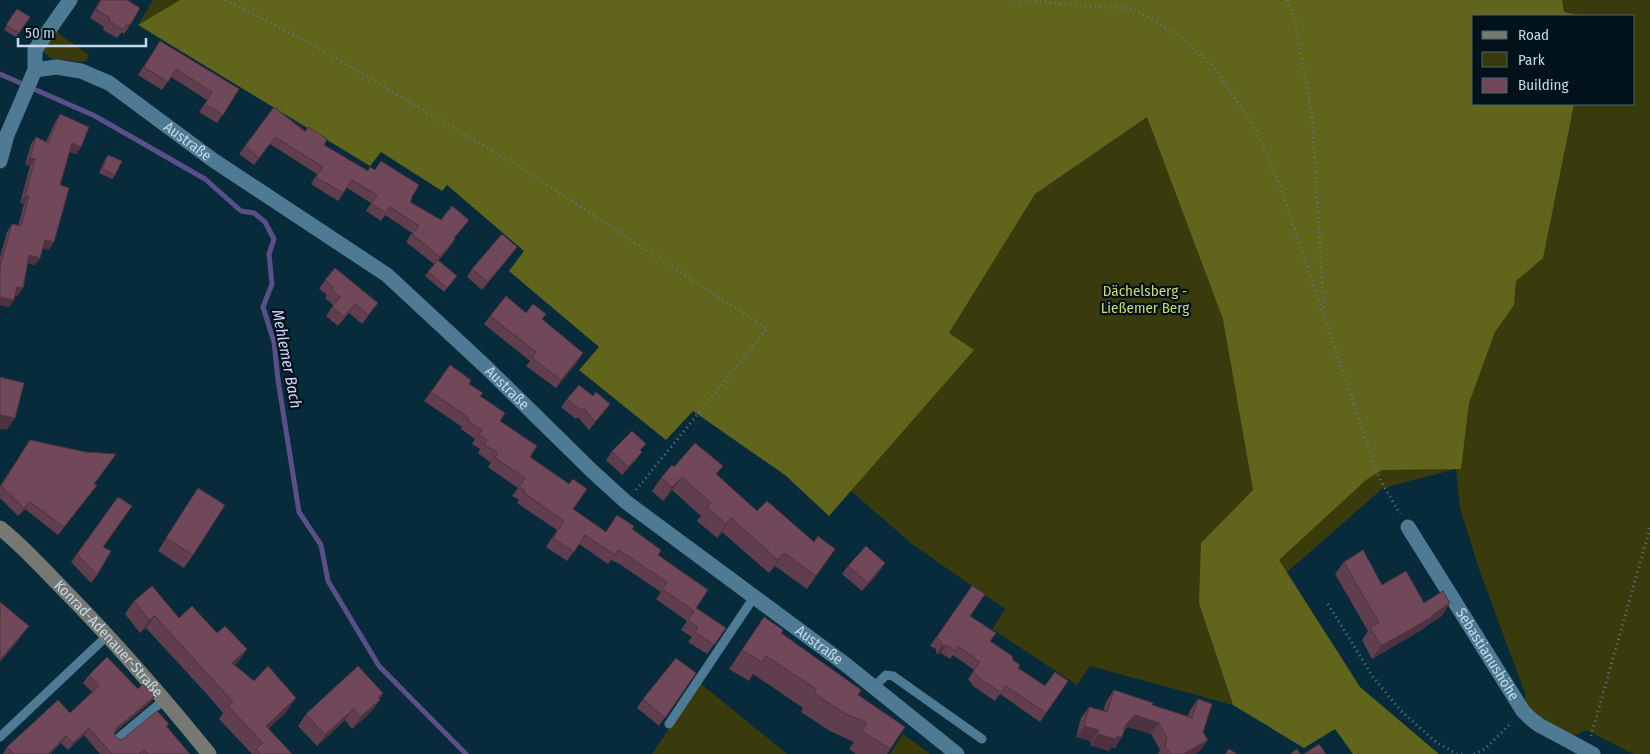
<svg xmlns="http://www.w3.org/2000/svg" width="1650" height="754" viewBox="0 0 1650 754" font-family="'Fira Sans Condensed',sans-serif">
  <rect width="100%" height="100%" fill="#072b3b"/>
  <g fill="#393b0d" fill-rule="evenodd">
    <path d="M 153,0 L 180,0 L 138,25 Z"/>
    <path d="M 273,0 L 1650,0 L 1650,754 L 1633,754 L 1586,730 L 1572,737 L 1534,713 L 1524,701 L 1526,696 L 1480,572 L 1460,508 L 1456,469 L 1383,488 L 1211,639 L 1233,705 L 1090,666 L 1077,685 L 992,629 L 1005,609 L 912,544 L 851,491 L 864,475 ZM 1474,16 L 1634,16 L 1634,104 L 1474,104 Z"/>
    <path d="M 55,31 L 89,55 L 86,61 L 82,62 L 52,59 L 43,52 Z"/>
    <path d="M 700,683 L 787,754 L 652,754 Z"/>
    <path d="M 903,734 L 930,754 L 890,754 Z"/>
  </g>
  <path fill="#61641b" d="M 180,0 L 1562,0 L 1564,12 L 1583,16 L 1474,16 L 1474,104 L 1574,104 L 1543,258 L 1516,281 L 1514,305 L 1495,332 L 1469,403 L 1461,469 L 1382,470 L 1366,480 L 1279,560 L 1360,687 L 1439,754 L 1353,754 L 1335,729 L 1304,748 L 1233,705 L 1199,603 L 1201,543 L 1253,490 L 1223,319 L 1147,117 L 1035,194 L 949,333 L 974,350 L 829,516 L 785,475 L 693,411 L 666,440 L 579,370 L 599,347 L 509,271 L 524,251 L 447,185 L 442,191 L 381,152 L 370,166 L 138,25 Z"/>
  <g fill="none" stroke-linecap="round" stroke-linejoin="round">
    <path stroke="#5b4f8a" stroke-width="5" d="M 0,74 L 95,116 L 205,179 L 241,211 L 254,213 L 265,222 L 274,239 L 269,254 L 272,284 L 263,307 L 274,342 L 278,380 L 299,512 L 321,545 L 328,581 L 379,666 L 466,754"/>
    <g stroke="#5a7988" stroke-width="3" stroke-dasharray="1 4" stroke-linecap="butt">
      <path d="M 226,0 L 315,46 L 520,167 L 767,329 L 636,490"/>
      <path d="M 1015,0 L 1134,9 L 1180,36 L 1213,66 L 1254,127 L 1279,183 L 1379,478 L 1400,514"/>
      <path d="M 1287,0 L 1296,25 L 1312,115 L 1324,310"/>
      <path d="M 1328,604 L 1373,677 L 1401,711 L 1436,742 L 1457,754 L 1464,754"/>
      <path d="M 1591,736 L 1650,528"/>
      <path d="M 1474,754 L 1485,749 L 1512,722"/>
    </g>
    <g stroke="#4e7b93" stroke-width="9">
      <path d="M 874,687 L 886,675 L 893,676 L 982,739"/>
      <path d="M 669,724 L 754,597"/>
      <path d="M 0,737 L 108,635"/>
      <path d="M 115,741 L 165,699"/>
    </g>
    <g stroke="#4e7b93" stroke-width="15">
      <path id="s1" d="M 35,70 L 56,67 L 81,71 L 109,83 L 213,160 L 387,275 L 486,367 L 592,471 L 626,502 L 845,664 L 957,754"/>
      <path d="M 0,161 L 7,135 L 35,70 L 35,50 L 70,0"/>
      <path id="s2" d="M 1408,527 L 1523,711 L 1531,719 L 1539,725 L 1593,754"/>
    </g>
    <path stroke="#777872" stroke-width="15" id="s3" d="M 0,528 C 23,546 43,569 63,589 C 115,642 163,697 209,754"/>
  </g>
  <g fill="#613e4d">
    <path d="M 100,0 L 127,0 L 130,25 L 124,34 L 122,32 L 117,38 L 103,30 L 104,27 L 90,18 Z"/>
    <path d="M 17,9 L 30,17 L 16,37 L 4,30 Z"/>
    <path d="M 160,41 L 239,89 L 217,123 L 199,112 L 207,100 L 171,77 L 162,90 L 138,75 Z"/>
    <path d="M 274,107 L 324,145 L 367,171 L 375,170 L 381,161 L 411,198 L 410,202 L 441,220 L 469,220 L 454,238 L 450,247 L 438,260 L 457,276 L 444,292 L 425,276 L 434,264 L 406,242 L 412,233 L 385,215 L 381,221 L 366,211 L 371,203 L 347,188 L 338,201 L 311,184 L 317,174 L 270,144 L 254,165 L 239,154 Z"/>
    <path d="M 60,114 L 81,147 L 76,154 L 69,152 L 60,185 L 49,250 L 43,248 L 40,258 L 35,265 L 27,263 L 18,296 L 15,295 L 14,300 L 9,307 L 0,305 L 0,257 L 7,232 L 12,224 L 18,226 L 24,204 L 20,203 L 30,166 L 25,165 L 31,144 L 36,137 L 46,142 L 55,122 Z"/>
    <path d="M 108,155 L 115,175 L 112,179 L 99,173 L 105,159 Z"/>
    <path d="M 517,247 L 511,255 L 482,290 L 467,277 L 472,269 Z"/>
    <path d="M 325,280 L 378,303 L 362,324 L 349,313 L 338,326 L 326,316 L 333,305 L 325,298 L 327,295 L 319,289 Z"/>
    <path d="M 526,313 L 542,319 L 578,361 L 556,388 L 526,366 L 530,361 L 484,324 L 490,316 Z"/>
    <path d="M 450,365 L 469,384 L 480,396 L 573,509 L 606,532 L 632,529 L 658,555 L 696,608 L 726,628 L 707,654 L 688,642 L 692,637 L 681,630 L 687,621 L 656,599 L 661,592 L 618,563 L 611,560 L 608,564 L 579,544 L 567,561 L 546,547 L 557,530 L 517,503 L 519,500 L 512,496 L 518,488 L 488,467 L 491,463 L 478,453 L 480,449 L 472,444 L 475,439 L 461,429 L 462,427 L 424,401 Z"/>
    <path d="M 593,396 L 610,404 L 589,430 L 578,417 L 576,419 L 561,407 L 567,399 Z"/>
    <path d="M 30,440 L 94,484 L 91,493 L 58,535 L 25,509 L 18,516 L 0,498 L 0,486 Z"/>
    <path d="M 612,451 L 641,451 L 636,460 L 622,475 L 606,460 Z"/>
    <path d="M 674,467 L 717,475 L 757,511 L 814,542 L 835,549 L 807,589 L 775,566 L 769,573 L 722,532 L 717,538 L 697,521 L 701,516 L 672,490 L 663,501 L 652,491 L 661,478 Z"/>
    <path d="M 198,488 L 193,555 L 184,568 L 158,551 Z"/>
    <path d="M 118,497 L 103,547 L 97,575 L 91,583 L 71,562 Z"/>
    <path d="M 1344,562 L 1382,585 L 1424,603 L 1442,616 L 1426,626 L 1423,629 L 1372,659 L 1362,640 L 1368,631 L 1335,574 Z"/>
    <path d="M 848,566 L 879,572 L 862,591 L 842,574 Z"/>
    <path d="M 972,586 L 970,616 L 990,641 L 1013,660 L 1018,668 L 1045,686 L 1068,681 L 1040,722 L 1000,694 L 995,701 L 973,686 L 968,679 L 974,670 L 953,655 L 950,659 L 941,653 L 936,654 L 936,649 L 930,646 Z"/>
    <path d="M 134,601 L 217,633 L 247,649 L 238,662 L 234,665 L 287,711 L 268,729 L 292,754 L 252,754 L 219,719 L 223,713 L 205,692 L 146,628 L 140,633 L 125,614 Z"/>
    <path d="M 764,617 L 781,633 L 858,695 L 905,727 L 887,754 L 856,754 L 849,749 L 854,742 L 830,731 L 801,712 L 803,708 L 753,674 L 749,681 L 729,669 Z"/>
    <path d="M 696,673 L 659,726 L 637,708 L 643,699 Z"/>
    <path d="M 89,675 L 138,689 L 155,696 L 149,704 L 114,733 L 116,738 L 121,740 L 167,727 L 190,754 L 100,754 L 84,735 L 68,750 L 61,743 L 50,754 L 3,754 L 7,747 L 70,713 L 92,692 L 83,683 Z"/>
    <path d="M 1114,690 L 1152,705 L 1188,716 L 1190,710 L 1198,699 L 1203,732 L 1200,751 L 1195,754 L 1158,754 L 1160,750 L 1151,734 L 1128,727 L 1125,729 L 1115,748 L 1111,747 L 1109,751 L 1090,745 L 1091,741 L 1076,737 L 1081,718 L 1089,707 L 1103,711 L 1106,702 Z"/>
    <path d="M 383,693 L 372,711 L 352,729 L 345,720 L 317,746 L 298,726 L 306,714 Z"/>
  </g>
  <g fill="#4f323f">
    <path d="M 72,143 L 81,147 L 76,154 L 67,151 Z"/>
    <path d="M 30,158 L 35,159 L 30,166 L 25,165 Z"/>
    <path d="M 25,196 L 29,196 L 24,204 L 20,203 Z"/>
    <path d="M 455,239 L 450,247 L 435,265 L 440,257 Z"/>
    <path d="M 45,240 L 54,242 L 49,250 L 40,248 Z"/>
    <path d="M 517,247 L 511,255 L 482,290 L 488,282 Z"/>
    <path d="M 29,255 L 40,258 L 35,265 L 24,262 Z"/>
    <path d="M 17,287 L 23,288 L 18,296 L 12,294 Z"/>
    <path d="M 0,297 L 14,300 L 9,307 L 0,305 Z"/>
    <path d="M 583,353 L 578,361 L 556,388 L 561,380 Z"/>
    <path d="M 610,404 L 604,412 L 589,430 L 595,422 Z"/>
    <path d="M 0,415 L 15,418 L 7,430 L 0,429 Z"/>
    <path d="M 642,452 L 636,460 L 622,475 L 628,467 Z"/>
    <path d="M 682,477 L 672,490 L 663,501 L 672,487 Z"/>
    <path d="M 30,502 L 25,509 L 18,516 L 24,508 Z"/>
    <path d="M 731,518 L 722,532 L 717,538 L 726,524 Z"/>
    <path d="M 784,553 L 775,566 L 769,573 L 778,560 Z"/>
    <path d="M 885,563 L 879,572 L 862,591 L 868,583 Z"/>
    <path d="M 1450,603 L 1442,616 L 1426,626 L 1423,629 L 1372,659 L 1381,646 Z"/>
    <path d="M 155,616 L 146,628 L 140,633 L 149,620 Z"/>
    <path d="M 29,626 L 17,642 L 0,662 L 0,660 Z"/>
    <path d="M 947,645 L 941,653 L 936,654 L 942,646 Z"/>
    <path d="M 247,649 L 238,662 L 223,676 L 232,663 Z"/>
    <path d="M 155,696 L 149,704 L 111,736 L 116,729 Z"/>
    <path d="M 296,698 L 287,711 L 257,739 L 266,726 Z"/>
    <path d="M 380,700 L 372,711 L 352,729 L 360,717 Z"/>
    <path d="M 353,709 L 345,720 L 317,746 L 325,735 Z"/>
    <path d="M 1135,715 L 1159,723 L 1151,734 L 1128,727 L 1118,735 L 1126,724 Z"/>
    <path d="M 1084,726 L 1099,730 L 1091,741 L 1076,737 Z"/>
    <path d="M 89,728 L 84,735 L 68,750 L 73,743 Z"/>
    <path d="M 1098,734 L 1117,736 L 1122,737 L 1115,748 L 1111,747 L 1109,751 L 1090,745 Z"/>
    <path d="M 66,736 L 61,743 L 50,754 L 48,754 Z"/>
    <path d="M 1208,740 L 1200,751 L 1195,754 L 1183,754 Z"/>
  </g>
  <g fill="#71485a" stroke="#4f323f">
    <path d="M 101,0 L 127,0 L 140,8 L 130,25 L 127,24 L 123,30 L 109,21 L 110,18 L 96,10 Z"/>
    <path d="M 17,9 L 30,17 L 19,33 L 6,25 Z"/>
    <path d="M 160,41 L 239,89 L 223,115 L 205,104 L 212,92 L 176,69 L 168,82 L 144,67 Z"/>
    <path d="M 274,107 L 305,132 L 308,127 L 327,139 L 324,145 L 368,171 L 370,167 L 375,170 L 381,161 L 419,185 L 411,198 L 412,199 L 410,202 L 441,220 L 452,206 L 469,220 L 454,238 L 455,239 L 440,257 L 412,234 L 419,226 L 390,207 L 386,213 L 371,204 L 377,195 L 352,180 L 343,193 L 316,177 L 323,167 L 275,137 L 259,158 L 245,146 Z"/>
    <path d="M 60,114 L 89,127 L 81,147 L 72,143 L 60,185 L 69,188 L 54,242 L 45,240 L 40,258 L 29,255 L 23,288 L 17,287 L 14,300 L 0,297 L 0,267 L 12,224 L 21,226 L 29,196 L 25,196 L 35,159 L 30,158 L 36,137 L 48,143 Z"/>
    <path d="M 108,155 L 122,161 L 115,175 L 102,169 Z"/>
    <path d="M 502,234 L 517,247 L 488,282 L 472,269 Z"/>
    <path d="M 438,260 L 457,276 L 447,288 L 428,272 Z"/>
    <path d="M 335,268 L 378,303 L 368,315 L 355,304 L 344,317 L 332,307 L 340,297 L 331,289 L 333,287 L 325,280 Z"/>
    <path d="M 506,296 L 526,313 L 533,304 L 546,314 L 542,319 L 583,353 L 561,380 L 532,358 L 536,352 L 490,316 Z"/>
    <path d="M 450,365 L 471,380 L 469,384 L 483,393 L 480,396 L 505,413 L 500,421 L 537,446 L 530,457 L 569,484 L 573,479 L 587,489 L 573,509 L 606,532 L 617,515 L 634,526 L 632,529 L 661,550 L 658,555 L 708,590 L 696,608 L 726,628 L 714,645 L 695,632 L 698,628 L 688,620 L 694,611 L 662,589 L 667,582 L 625,554 L 618,550 L 615,555 L 585,535 L 574,552 L 553,538 L 564,521 L 524,493 L 525,491 L 519,486 L 525,478 L 495,458 L 498,453 L 484,444 L 487,440 L 479,434 L 482,430 L 467,420 L 469,418 L 431,392 Z"/>
    <path d="M 0,377 L 24,383 L 15,418 L 0,415 Z"/>
    <path d="M 579,385 L 593,396 L 596,392 L 610,404 L 595,422 L 584,408 L 582,411 L 567,399 Z"/>
    <path d="M 632,431 L 646,444 L 640,450 L 642,452 L 628,467 L 612,451 Z"/>
    <path d="M 30,440 L 85,452 L 116,454 L 94,484 L 97,485 L 64,527 L 30,502 L 24,508 L 1,486 Z"/>
    <path d="M 695,443 L 723,466 L 716,474 L 757,511 L 767,501 L 814,542 L 818,536 L 835,549 L 816,576 L 784,553 L 778,560 L 731,518 L 726,524 L 707,507 L 711,503 L 682,477 L 672,487 L 661,478 L 672,465 L 674,467 Z"/>
    <path d="M 198,488 L 225,505 L 193,555 L 166,538 Z"/>
    <path d="M 118,497 L 132,506 L 103,547 L 111,551 L 97,575 L 77,554 Z"/>
    <path d="M 866,546 L 885,563 L 868,583 L 848,566 Z"/>
    <path d="M 1363,550 L 1382,585 L 1406,571 L 1424,603 L 1443,591 L 1450,603 L 1431,616 L 1432,617 L 1381,646 L 1370,627 L 1379,623 L 1344,562 Z"/>
    <path d="M 152,586 L 179,618 L 192,606 L 217,633 L 225,626 L 247,649 L 232,663 L 254,681 L 268,666 L 296,698 L 266,726 L 292,754 L 260,754 L 256,749 L 263,743 L 228,706 L 233,702 L 155,616 L 149,620 L 134,601 Z"/>
    <path d="M 972,586 L 985,594 L 970,616 L 996,633 L 990,641 L 1012,656 L 1013,660 L 1020,665 L 1018,668 L 1045,686 L 1055,672 L 1068,681 L 1046,713 L 1006,686 L 1001,693 L 979,678 L 973,671 L 980,662 L 958,646 L 956,651 L 947,645 L 942,646 L 941,641 L 936,638 Z"/>
    <path d="M 0,602 L 29,626 L 0,660 Z"/>
    <path d="M 764,617 L 783,630 L 781,633 L 861,690 L 858,695 L 905,727 L 890,749 L 862,731 L 867,723 L 844,713 L 814,693 L 816,689 L 766,656 L 762,662 L 742,650 Z"/>
    <path d="M 107,657 L 138,689 L 143,684 L 155,696 L 116,729 L 114,734 L 116,738 L 121,740 L 124,738 L 157,711 L 169,724 L 166,726 L 190,754 L 148,754 L 144,750 L 139,754 L 112,754 L 89,728 L 73,743 L 66,736 L 48,754 L 14,754 L 7,747 L 58,700 L 70,713 L 99,686 L 89,675 Z"/>
    <path d="M 676,658 L 696,673 L 665,718 L 643,699 Z"/>
    <path d="M 358,666 L 383,693 L 378,697 L 380,700 L 360,717 L 353,709 L 325,735 L 306,714 Z"/>
    <path d="M 1114,690 L 1153,703 L 1152,705 L 1192,718 L 1198,699 L 1212,704 L 1203,732 L 1208,740 L 1183,754 L 1171,754 L 1165,746 L 1167,738 L 1159,723 L 1135,715 L 1126,724 L 1122,737 L 1117,736 L 1116,739 L 1098,734 L 1099,730 L 1084,726 L 1089,707 L 1107,712 Z"/>
    <path d="M 1319,744 L 1326,754 L 1304,754 Z"/>
    <path d="M 1229,749 L 1237,754 L 1225,754 Z"/>
    <path d="M 1297,749 L 1300,754 L 1290,754 Z"/>
  </g>
  <g text-anchor="middle" dominant-baseline="central" stroke-width="4.5" stroke-linejoin="round" paint-order="stroke">
    <g font-size="15" fill="#c2dae7" stroke="#02121b">
      <text stroke="none"><textPath href="#s1" startOffset="175">Austraße</textPath></text>
      <text stroke="none"><textPath href="#s1" startOffset="580">Austraße</textPath></text>
      <text stroke="none"><textPath href="#s3" startOffset="155">Konrad-Adenauer-Straße</textPath></text>
      <text stroke="none"><textPath href="#s1" startOffset="985">Austraße</textPath></text>
      <text stroke="none"><textPath href="#s2" startOffset="150">Sebastianushöhe</textPath></text>
    </g>
    <g font-size="15" fill="#d0d773" stroke="#02121b">
      <text x="1145" y="291">Dächelsberg -<tspan x="1145" dy="17">Ließemer Berg</tspan></text>
    </g>
    <g font-size="16" font-style="italic" fill="#dad5f9" stroke="#02121b">
      <text transform="translate(287 359) rotate(79)">Mehlemer Bach</text>
    </g>
  </g>
  <rect x="1472" y="15" width="162" height="90" fill="#02121b" stroke="#4f626d"/>
  <rect x="1482" y="31" width="25" height="8" fill="#777872" stroke="#4f626d"/>
  <text x="1518" y="40" font-size="15" fill="#c2dae7">Road</text>
  <rect x="1482" y="52" width="25" height="15" fill="#393b0d" stroke="#4f626d"/>
  <text x="1518" y="65" font-size="15" fill="#c2dae7">Park</text>
  <rect x="1482" y="78" width="25" height="15" fill="#71485a" stroke="#4f626d"/>
  <text x="1518" y="90" font-size="15" fill="#c2dae7">Building</text>
  <path d="M18 38v8h128v-8" fill="none" stroke="#c2dae7" stroke-width="2.5"/>
  <text x="25" y="38" font-size="15" fill="#c2dae7" stroke="#02121b" stroke-width="4" paint-order="stroke">50 m</text>
</svg>
